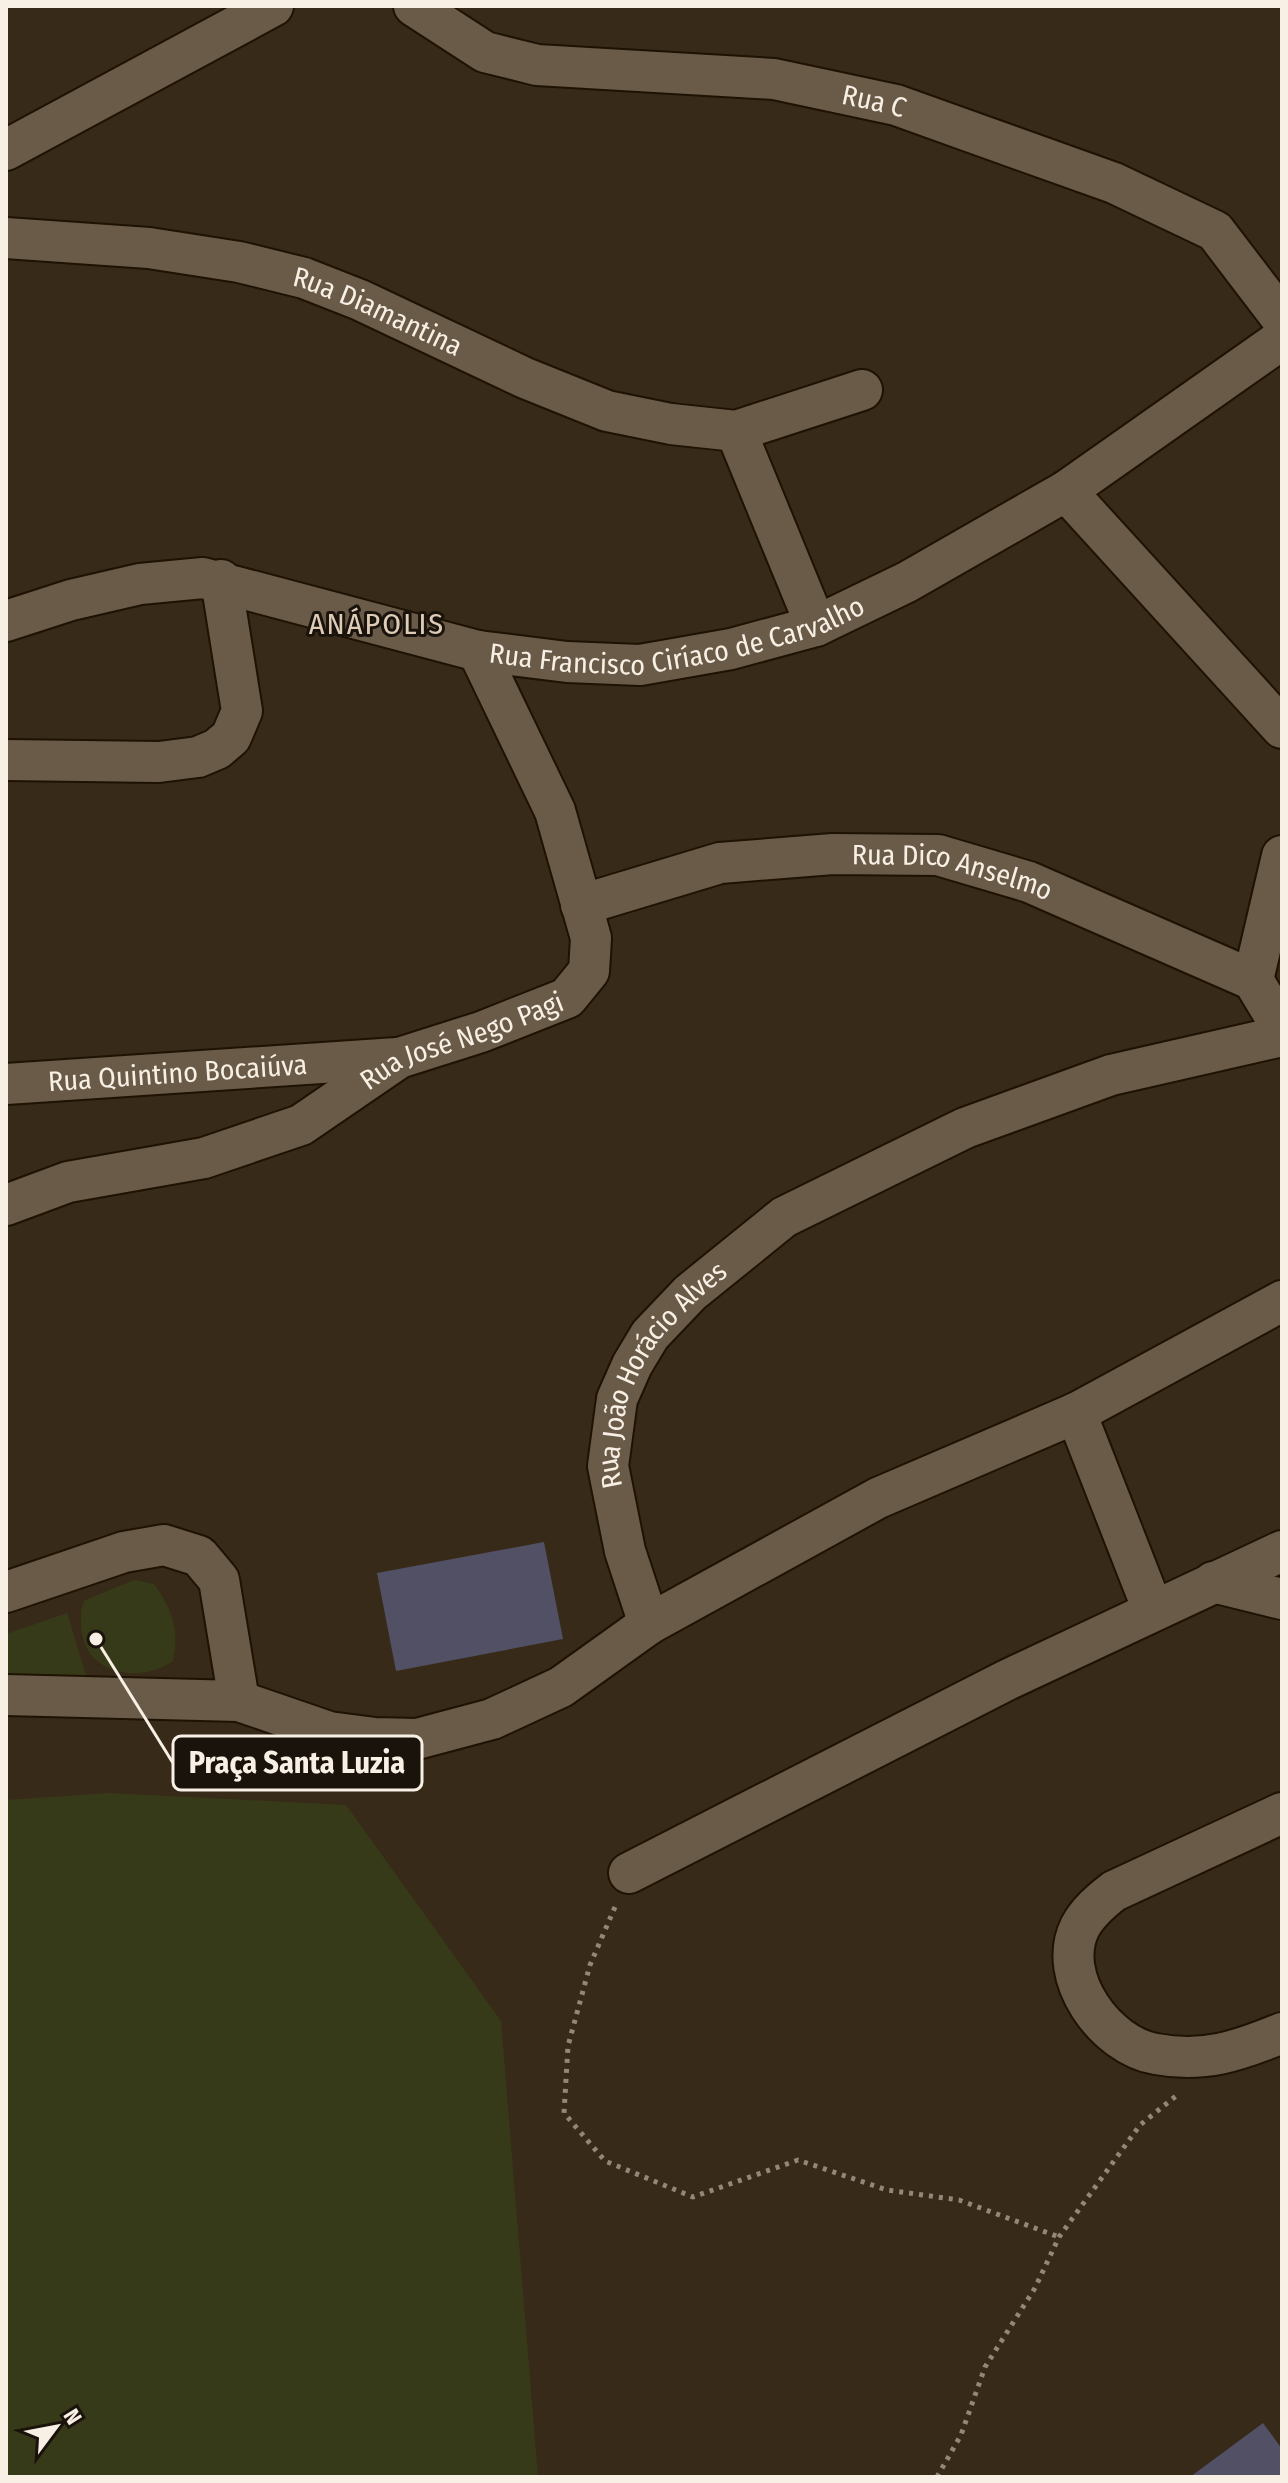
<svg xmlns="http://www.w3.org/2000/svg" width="1288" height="2483" viewBox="0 0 1288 2483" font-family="'Fira Sans Condensed',sans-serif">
  <rect width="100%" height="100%" fill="#372a18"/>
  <g fill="#373a18">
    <path d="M 134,1580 L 154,1584 C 172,1609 180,1630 173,1661 C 138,1685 83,1674 81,1625 C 81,1616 80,1608 85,1600 Z"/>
    <path d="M 67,1613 L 86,1675 L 6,1690 L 6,1634 Z"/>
    <path d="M 110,1793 L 346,1805 L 501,2021 L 538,2477 L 6,2477 L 6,1800 Z"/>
  </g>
  <g fill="#515065">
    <path d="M 544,1542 L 563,1639 L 396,1671 L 377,1573 Z"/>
    <path d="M 1263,2423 L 1282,2449 L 1282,2477 L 1190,2477 Z"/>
  </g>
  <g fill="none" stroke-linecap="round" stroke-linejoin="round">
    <defs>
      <g id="minor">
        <path id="s1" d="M 414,6 L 485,52 L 537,65 L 774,79 L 896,105 L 1114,183 L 1215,231 L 1282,319"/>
        <path d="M 6,150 L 273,6"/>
        <path id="s2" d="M 6,238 L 149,248 L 239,262 L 304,278 L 360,300 L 525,378 L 607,411 L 671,424 L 736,431 L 862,390"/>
        <path d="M 736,431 L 816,626"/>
        <path d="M 1066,491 L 1282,728"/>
        <path id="s3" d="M 6,621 L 71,600 L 140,584 L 203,578 L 478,651 L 567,662 L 640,665 L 731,649 L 816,626 L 907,582 L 1066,491 L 1282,339"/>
        <path d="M 6,760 L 159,762 L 198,757 L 217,749 L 231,737 L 242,711 L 221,580"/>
        <path id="s4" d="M 581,905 L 720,863 L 833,854 L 938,855 L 1029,882 L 1253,980 L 1282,1028"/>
        <path d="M 1253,980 L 1282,856"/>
        <path id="s5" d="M 6,1084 L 397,1058"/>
        <path id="s6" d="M 6,1205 L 68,1182 L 204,1158 L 301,1125 L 399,1058 L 481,1032 L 567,998 L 589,971 L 591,938 L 555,811 L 478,651"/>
        <path d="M 1076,1413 L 1153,1610"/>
        <path d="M 1213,1582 L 1282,1599"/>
        <path d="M 6,1592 L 124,1552 L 164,1545 L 199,1556 L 219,1580 L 239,1701"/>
        <path id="s7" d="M 649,1624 L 625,1551 L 608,1466 L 617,1399 L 632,1365 L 650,1335 L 690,1293 L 784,1217 L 965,1128 L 1111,1075 L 1282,1036"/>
        <path d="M 6,1695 L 239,1701 L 329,1732 L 375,1738 L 417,1739 L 492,1719 L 561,1687 L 649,1624 L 878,1498 L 1076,1413 L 1282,1301"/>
        <path d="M 1282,1813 L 1114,1891 C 1101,1901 1088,1912 1080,1927 C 1055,1977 1106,2046 1156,2054 C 1204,2063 1238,2051 1282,2033"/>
        <path d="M 629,1873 L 1007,1680 L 1282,1551"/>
      </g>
    </defs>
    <use href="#minor" stroke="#1e1203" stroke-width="44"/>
    <g stroke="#938779" stroke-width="5" stroke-dasharray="4 6" stroke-linecap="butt">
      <path d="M 615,1907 L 590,1965 L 568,2046 L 564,2113 L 605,2161 L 693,2197 L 798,2160 L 887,2190 L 959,2200 L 1059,2237"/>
      <path d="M 937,2477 L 961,2435 L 985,2367 L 1035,2288 L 1059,2237 L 1140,2125 L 1176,2096"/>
    </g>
    <use href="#minor" stroke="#6a5b48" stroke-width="40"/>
  </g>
  <g text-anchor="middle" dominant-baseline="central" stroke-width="6" stroke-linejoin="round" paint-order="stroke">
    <g font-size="28" fill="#f9f0e5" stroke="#1a130c">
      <text stroke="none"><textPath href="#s1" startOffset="478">Rua C</textPath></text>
      <text stroke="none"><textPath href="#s2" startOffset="382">Rua Diamantina</textPath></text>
      <text stroke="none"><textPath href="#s3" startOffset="690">Rua Francisco Ciríaco de Carvalho</textPath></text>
      <text stroke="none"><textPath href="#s4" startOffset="380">Rua Dico Anselmo</textPath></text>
      <text stroke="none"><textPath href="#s6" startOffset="490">Rua José Nego Pagi</textPath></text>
      <text stroke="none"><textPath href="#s5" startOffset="172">Rua Quintino Bocaiúva</textPath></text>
      <text stroke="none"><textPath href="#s7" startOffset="272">Rua João Horácio Alves</textPath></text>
    </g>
    <g font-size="30" letter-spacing="2" fill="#deccb7" stroke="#1a130c">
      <text x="377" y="624">ANÁPOLIS</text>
    </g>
  </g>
  <path fill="none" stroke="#f9f0e5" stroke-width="3" d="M96 1639L173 1763"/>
  <circle fill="#f9f0e5" stroke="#1a130c" stroke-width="3" cx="96" cy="1639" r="8"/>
  <rect fill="#1a130c" stroke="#f9f0e5" stroke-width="3" x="173" y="1736" width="249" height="54" rx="8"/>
  <g font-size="30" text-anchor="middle" font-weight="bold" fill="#f9f0e5">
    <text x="297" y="1773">Praça Santa Luzia</text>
  </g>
  <rect width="1288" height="2483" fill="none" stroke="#f9f0e5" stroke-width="16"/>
  <g transform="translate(56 2427) rotate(58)" stroke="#1a130c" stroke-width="6" paint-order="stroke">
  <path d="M0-6L14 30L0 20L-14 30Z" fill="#f9f0e5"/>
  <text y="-12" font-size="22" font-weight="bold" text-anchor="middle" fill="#f9f0e5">N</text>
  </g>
</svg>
